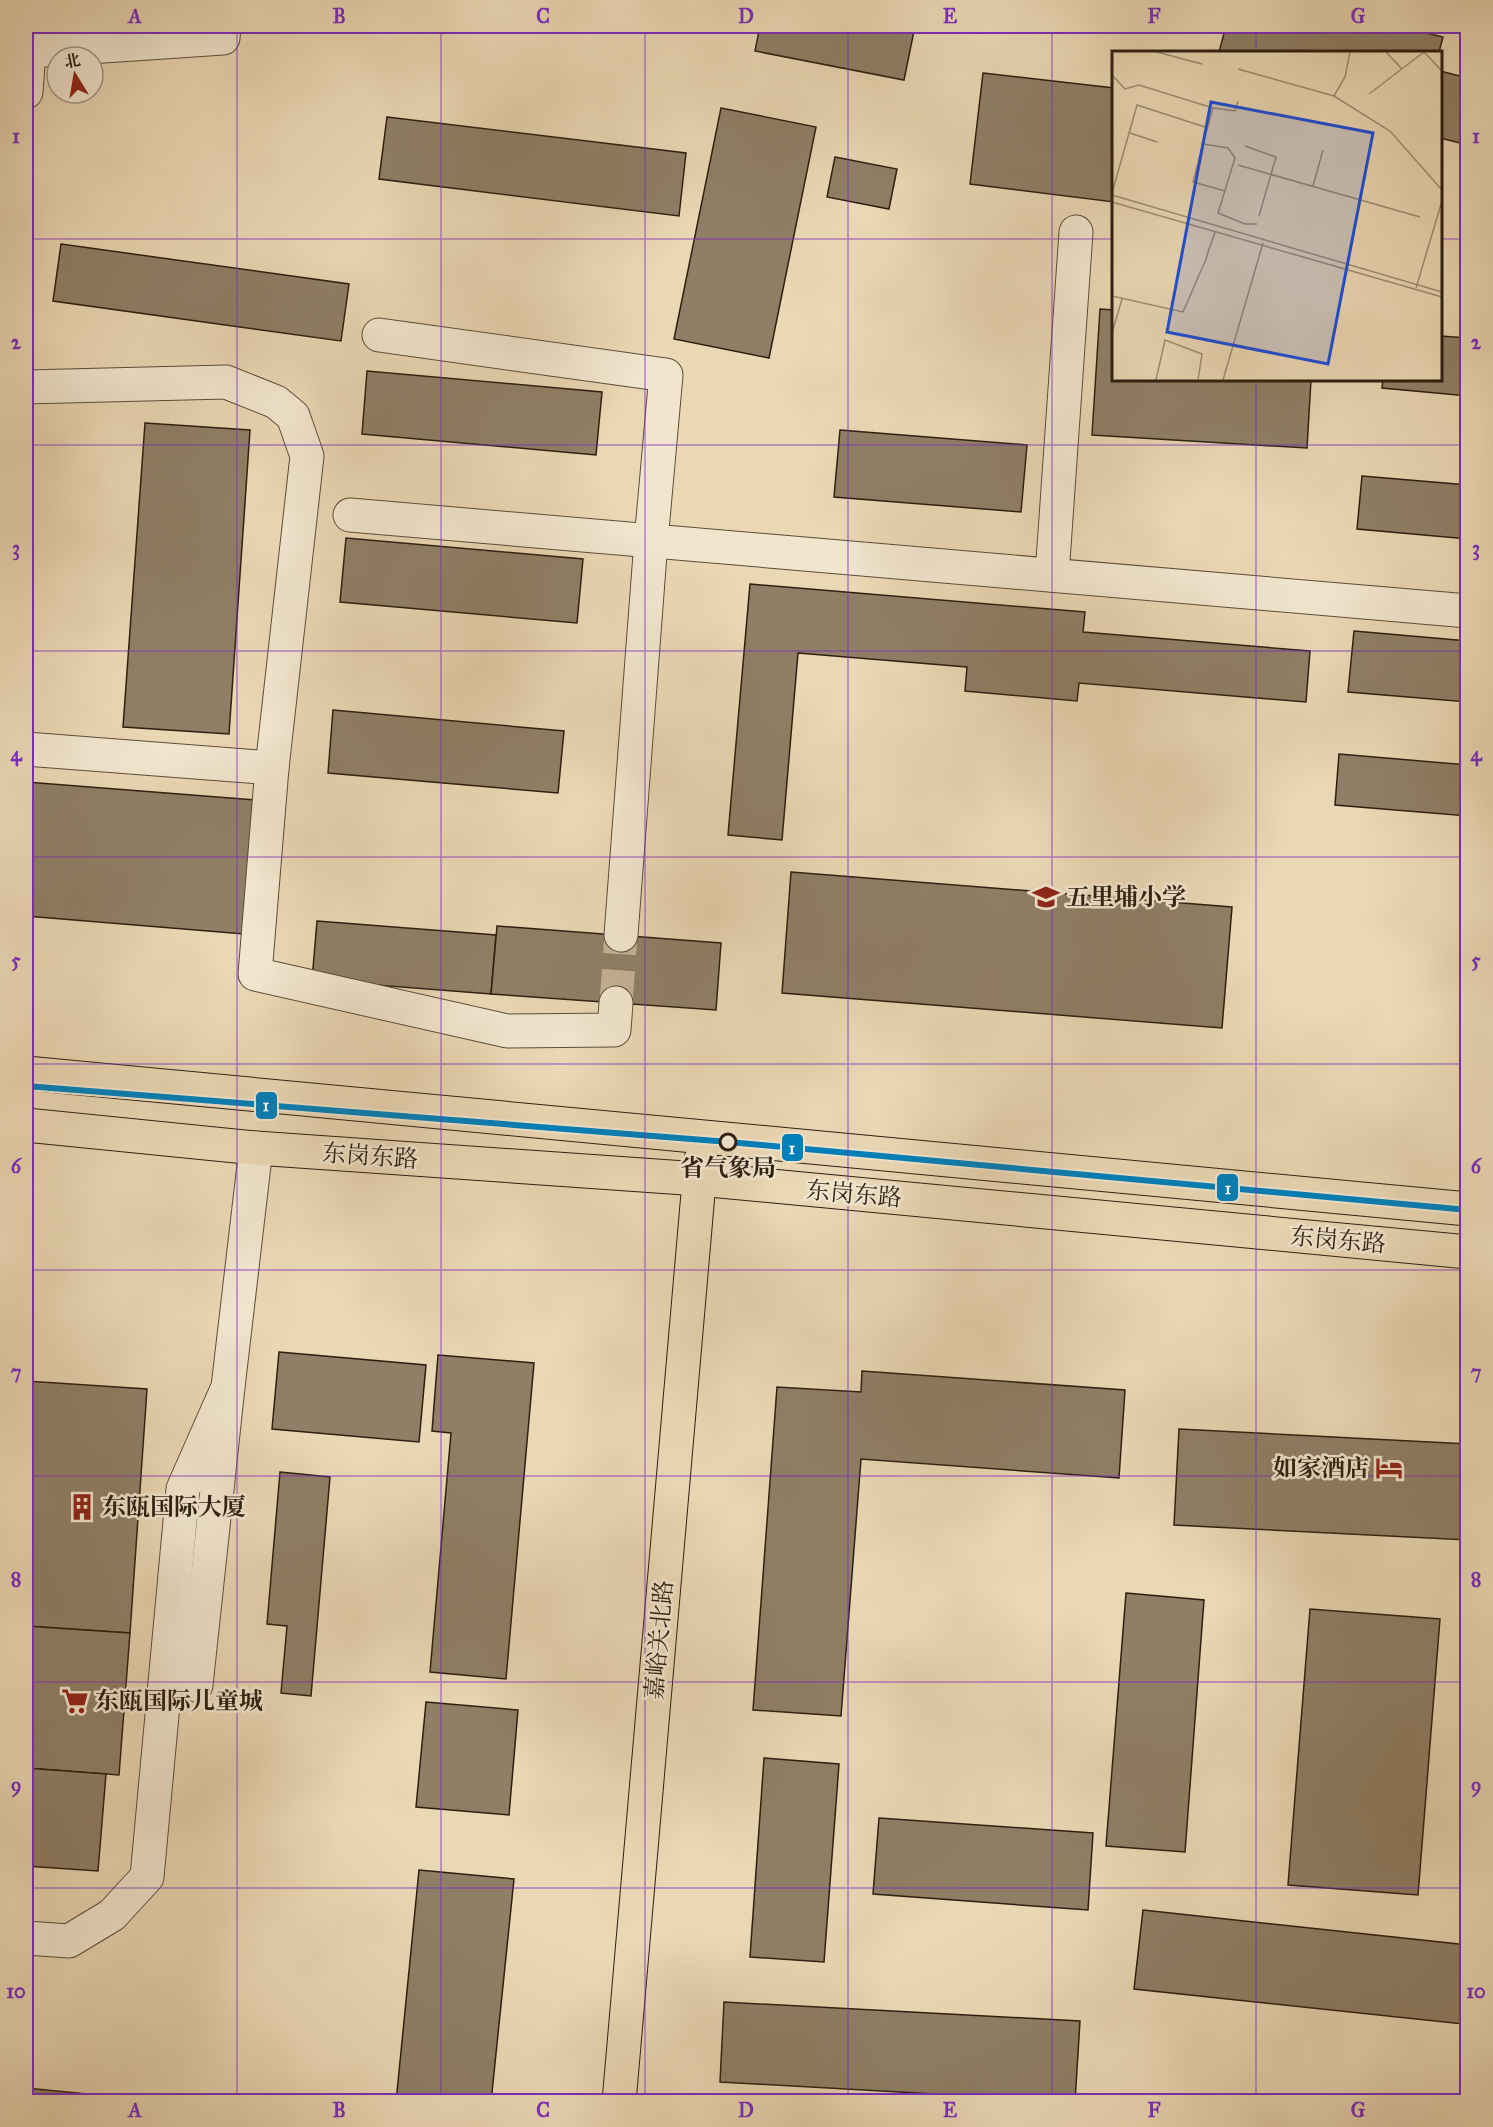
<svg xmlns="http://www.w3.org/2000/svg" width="1493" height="2127" viewBox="0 0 1493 2127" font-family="'IM FELL Great Primer','Noto Serif SC',serif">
  <rect width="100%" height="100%" fill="#ead7b4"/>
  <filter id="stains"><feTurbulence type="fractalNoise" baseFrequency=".00333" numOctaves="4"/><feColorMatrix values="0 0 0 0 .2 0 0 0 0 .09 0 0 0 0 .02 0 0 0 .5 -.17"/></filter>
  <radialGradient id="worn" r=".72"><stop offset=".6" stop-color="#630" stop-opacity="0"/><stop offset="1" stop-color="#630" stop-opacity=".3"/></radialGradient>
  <g fill="#8f7f66" stroke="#2d1f11" stroke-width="1.5">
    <path d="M 609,26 L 645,26 L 645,30 Z"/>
    <path d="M 760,26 L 915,26 L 904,80 L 755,51 Z"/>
    <path d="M 1226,26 L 1398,26 L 1443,37 L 1439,52 L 1219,52 Z"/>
    <path d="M 1440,71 L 1468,78 L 1468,145 L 1440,138 Z"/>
    <path d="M 983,73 L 1114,88 L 1114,202 L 970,184 Z"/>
    <path d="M 721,108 L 816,127 L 769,358 L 674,339 Z"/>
    <path d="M 387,117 L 686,153 L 679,216 L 379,179 Z"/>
    <path d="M 835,157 L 897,169 L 889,209 L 827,197 Z"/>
    <path d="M 61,244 L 349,284 L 341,341 L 53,301 Z"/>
    <path d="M 1100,309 L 1114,310 L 1114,380 L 1311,380 L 1307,448 L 1092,435 Z"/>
    <path d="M 1440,336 L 1468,338 L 1468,396 L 1382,388 L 1383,380 L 1440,380 Z"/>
    <path d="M 367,371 L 602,392 L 596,455 L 362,434 Z"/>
    <path d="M 145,423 L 250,430 L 229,734 L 123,727 Z"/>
    <path d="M 840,430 L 1027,445 L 1021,512 L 834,497 Z"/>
    <path d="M 1362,476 L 1468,485 L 1468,539 L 1357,529 Z"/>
    <path d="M 346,538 L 583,559 L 577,623 L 340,602 Z"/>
    <path d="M 750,584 L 1085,612 L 1083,632 L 1310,651 L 1306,702 L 1079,683 L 1077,701 L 965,691 L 967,667 L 798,653 L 782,840 L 728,835 Z"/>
    <path d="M 1354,631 L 1468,641 L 1468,702 L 1348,692 Z"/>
    <path d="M 333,710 L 564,731 L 558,793 L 328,773 Z"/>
    <path d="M 1339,754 L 1468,765 L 1468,816 L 1335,805 Z"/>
    <path d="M 26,782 L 255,800 L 244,934 L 26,916 Z"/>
    <path d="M 791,872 L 1232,907 L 1222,1028 L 782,993 Z"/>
    <path d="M 317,921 L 496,935 L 491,994 L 312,980 Z"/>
    <path d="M 497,926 L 721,943 L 716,1010 L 491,994 Z"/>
    <path d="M 279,1352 L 426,1365 L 419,1442 L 272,1429 Z"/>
    <path d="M 438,1355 L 534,1363 L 506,1679 L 430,1672 L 451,1433 L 432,1431 Z"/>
    <path d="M 862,1371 L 1125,1390 L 1119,1478 L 861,1459 L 841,1716 L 753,1710 L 777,1387 L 861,1392 Z"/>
    <path d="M 26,1381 L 147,1389 L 130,1633 L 26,1626 Z"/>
    <path d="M 1179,1429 L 1468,1444 L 1468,1540 L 1174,1525 Z"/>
    <path d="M 280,1472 L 330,1477 L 311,1696 L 281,1693 L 287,1626 L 267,1624 Z"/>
    <path d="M 1126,1593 L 1204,1600 L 1185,1852 L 1106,1846 Z"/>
    <path d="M 1310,1609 L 1440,1619 L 1418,1895 L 1288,1885 Z"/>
    <path d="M 26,1626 L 130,1633 L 119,1775 L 26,1768 Z"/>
    <path d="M 426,1702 L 518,1710 L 509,1815 L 416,1807 Z"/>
    <path d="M 764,1758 L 839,1764 L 824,1962 L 750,1957 Z"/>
    <path d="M 26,1768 L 106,1774 L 98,1871 L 26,1866 Z"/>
    <path d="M 879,1818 L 1093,1833 L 1088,1910 L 873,1894 Z"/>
    <path d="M 419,1870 L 514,1879 L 491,2102 L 396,2102 Z"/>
    <path d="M 1143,1910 L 1468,1945 L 1468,1981 L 1463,2024 L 1134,1989 Z"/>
    <path d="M 724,2002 L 1080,2021 L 1075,2102 L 720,2082 Z"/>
    <path d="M 26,2088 L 169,2102 L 26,2102 Z"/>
  </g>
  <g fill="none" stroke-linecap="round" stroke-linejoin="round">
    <path stroke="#c4b293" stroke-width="33" stroke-dasharray="33 16" stroke-linecap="butt" d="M 616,1003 L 621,935"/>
    <defs>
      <g id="minor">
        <path d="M 26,51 L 29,51 L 26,92"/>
        <path d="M 29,51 L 223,38 L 224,26"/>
        <path d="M 379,335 L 666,375 L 651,541 L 621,935"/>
        <path d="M 26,387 L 226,382 L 276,402 L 293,416 L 307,456 L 272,768 L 255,974 L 507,1031 L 614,1030 L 616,1003"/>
        <path d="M 350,515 L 1468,611"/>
        <path d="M 1052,575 L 1076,232"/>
        <path d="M 26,749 L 272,768"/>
        <path d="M 196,1685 L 228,1387 L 256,1148"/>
        <path d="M 26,1938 L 69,1941 L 112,1915 L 147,1877 L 183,1489 L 228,1387"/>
      </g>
      <g id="major">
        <path d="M 26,1073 L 1468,1209"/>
        <path d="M 26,1125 L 256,1148 L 699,1179 L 1468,1252"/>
        <path d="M 619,2102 L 701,1159"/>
      </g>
    </defs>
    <use href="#minor" stroke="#5c4d3a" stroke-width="35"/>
    <use href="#major" stroke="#2d1f11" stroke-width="35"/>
    <use href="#minor" stroke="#f1e5ce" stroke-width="33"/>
    <use href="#major" stroke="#ead7b4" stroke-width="33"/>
    <defs>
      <path id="metro-1" d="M 26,1086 L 729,1142 L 1468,1210"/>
    </defs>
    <use href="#metro-1" stroke="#f1e5ce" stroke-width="10"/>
    <use href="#metro-1" stroke="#0080bc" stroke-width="6"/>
  </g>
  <path fill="none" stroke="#7b2cbf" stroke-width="1.5" stroke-opacity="0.55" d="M 237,26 L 237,2102M 441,26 L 441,2102M 645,26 L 645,2102M 848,26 L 848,2102M 1052,26 L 1052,2102M 1256,26 L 1256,52M 26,239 L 1114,239M 1440,239 L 1468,239M 1256,380 L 1256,2102M 26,445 L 1468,445M 26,651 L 1468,651M 26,857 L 1468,857M 26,1064 L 1468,1064M 26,1270 L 1468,1270M 26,1476 L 1468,1476M 26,1682 L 1468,1682M 26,1888 L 1468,1888"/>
  <defs>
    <symbol id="school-bare" viewBox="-9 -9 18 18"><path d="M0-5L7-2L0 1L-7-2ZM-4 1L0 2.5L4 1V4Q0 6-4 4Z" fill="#8f2418" stroke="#f1e5ce" stroke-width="2.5" paint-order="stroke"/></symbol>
    <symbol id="hotel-bare" viewBox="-9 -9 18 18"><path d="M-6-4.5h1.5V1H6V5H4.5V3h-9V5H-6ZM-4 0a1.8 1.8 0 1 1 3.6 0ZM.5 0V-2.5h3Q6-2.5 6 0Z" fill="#8f2418" stroke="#f1e5ce" stroke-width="2.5" paint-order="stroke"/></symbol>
    <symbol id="building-bare" viewBox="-9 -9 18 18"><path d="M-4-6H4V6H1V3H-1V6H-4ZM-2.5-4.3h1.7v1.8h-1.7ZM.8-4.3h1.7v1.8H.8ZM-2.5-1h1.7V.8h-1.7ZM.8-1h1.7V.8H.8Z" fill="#8f2418" stroke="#f1e5ce" stroke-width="2.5" paint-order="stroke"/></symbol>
    <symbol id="supermarket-bare" viewBox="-9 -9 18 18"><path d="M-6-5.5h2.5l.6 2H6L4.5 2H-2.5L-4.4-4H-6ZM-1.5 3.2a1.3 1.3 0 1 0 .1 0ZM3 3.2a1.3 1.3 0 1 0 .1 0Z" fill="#8f2418" stroke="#f1e5ce" stroke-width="2.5" paint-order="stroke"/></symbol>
  </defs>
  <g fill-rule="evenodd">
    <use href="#school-bare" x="1027" y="878" width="38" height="38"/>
    <use href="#hotel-bare" x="1370" y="1449" width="38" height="38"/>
    <use href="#building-bare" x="63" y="1488" width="38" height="38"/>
    <use href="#supermarket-bare" x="56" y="1682" width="38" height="38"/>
  </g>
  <circle fill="#f1e5ce" stroke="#2d1f11" stroke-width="3" cx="728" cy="1142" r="8"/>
  <g text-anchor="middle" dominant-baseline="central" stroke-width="5" stroke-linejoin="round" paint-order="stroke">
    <g font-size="24" font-weight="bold" fill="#2d1f11" stroke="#f1e5ce" text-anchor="start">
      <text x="1066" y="897">五里埔小学</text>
      <text x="1369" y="1468" text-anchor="end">如家酒店</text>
      <text x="102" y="1507">东瓯国际大厦</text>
      <text x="95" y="1701">东瓯国际儿童城</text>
    </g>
    <g font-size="24" fill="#2d1f11" stroke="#f1e5ce">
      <text transform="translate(370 1156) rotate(4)">东岗东路</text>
      <text transform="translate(854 1194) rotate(5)">东岗东路</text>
      <text transform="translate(1338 1240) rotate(5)">东岗东路</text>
      <text transform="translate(659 1640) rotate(-85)">嘉峪关北路</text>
    </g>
    <g font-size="24" font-weight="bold" fill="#2d1f11" stroke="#f1e5ce">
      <text x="728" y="1168">省气象局</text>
    </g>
  </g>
  <g transform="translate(1112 51)">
    <rect width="330" height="330" fill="#ead7b4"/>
    <path fill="none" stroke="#9e8d73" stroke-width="1.5" d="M 45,1 L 90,13M 274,1 L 290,18M 312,1 L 330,20M 126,18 L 222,45 L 278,80 L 330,139M 0,24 L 13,38 L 27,34 L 101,57 L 91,93 L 116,97 L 123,107 L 106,162 L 133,173 L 145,173M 257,43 L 312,1M 222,45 L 233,26 L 238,1M 101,57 L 123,60 L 126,50M 18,82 L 45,91M 91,93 L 81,131 L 113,140M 133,95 L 164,106 L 147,165M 126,114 L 308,166M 201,135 L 211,99M 0,142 L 25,54 L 96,77M 0,144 L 330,241M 0,151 L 330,246M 94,207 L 103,181M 304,237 L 330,150M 0,245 L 71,261 L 95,206M 0,282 L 10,248M 44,329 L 53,289 L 90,303 L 86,329M 111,329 L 151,192"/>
    <path fill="#1d4ed8" fill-opacity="0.15" stroke="#1d4ed8" stroke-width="3" d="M 99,51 L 261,82 L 216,313 L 55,281 Z"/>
    <rect width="330" height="330" fill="none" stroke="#2d1f11" stroke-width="3"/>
  </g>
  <g stroke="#f1e5ce" stroke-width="2">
    <rect x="255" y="1091" width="23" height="29" rx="6" fill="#0080bc"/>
    <rect x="781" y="1133" width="23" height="29" rx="6" fill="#0080bc"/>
    <rect x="1216" y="1173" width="23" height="29" rx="6" fill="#0080bc"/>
  </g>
  <g font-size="16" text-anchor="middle" font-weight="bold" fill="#fff">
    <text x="266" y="1111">1</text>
    <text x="792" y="1154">1</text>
    <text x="1228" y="1194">1</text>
  </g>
  <rect width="1493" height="2127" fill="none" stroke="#ead7b4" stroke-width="66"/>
  <g transform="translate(75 75) rotate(349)"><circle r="28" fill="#f1e5ce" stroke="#a39682" stroke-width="1.5"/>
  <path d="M0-4.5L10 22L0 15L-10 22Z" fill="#8f2418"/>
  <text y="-9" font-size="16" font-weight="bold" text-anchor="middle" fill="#2d1f11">北</text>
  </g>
  <rect x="33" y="33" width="1427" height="2061" fill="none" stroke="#7b2cbf" stroke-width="2"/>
  <g font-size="20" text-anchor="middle" font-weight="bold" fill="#7b2cbf">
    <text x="135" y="23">A</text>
    <text x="339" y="23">B</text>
    <text x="543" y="23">C</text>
    <text x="746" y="23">D</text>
    <text x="950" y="23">E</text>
    <text x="1154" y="23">F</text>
    <text x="1358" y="23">G</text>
    <text x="16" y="143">1</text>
    <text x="1476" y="143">1</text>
    <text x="16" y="349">2</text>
    <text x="1476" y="349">2</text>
    <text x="16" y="555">3</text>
    <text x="1476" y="555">3</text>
    <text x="16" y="761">4</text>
    <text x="1476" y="761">4</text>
    <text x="16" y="967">5</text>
    <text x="1476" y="967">5</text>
    <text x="16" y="1173">6</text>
    <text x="1476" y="1173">6</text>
    <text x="16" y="1379">7</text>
    <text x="1476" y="1379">7</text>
    <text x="16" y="1586">8</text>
    <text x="1476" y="1586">8</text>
    <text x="16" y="1792">9</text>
    <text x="1476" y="1792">9</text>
    <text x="16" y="1998">10</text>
    <text x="1476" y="1998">10</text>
    <text x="135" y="2117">A</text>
    <text x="339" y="2117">B</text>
    <text x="543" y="2117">C</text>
    <text x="746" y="2117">D</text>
    <text x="950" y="2117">E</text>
    <text x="1154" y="2117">F</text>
    <text x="1358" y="2117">G</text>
  </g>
  <rect width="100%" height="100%" filter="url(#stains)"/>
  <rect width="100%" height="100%" fill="url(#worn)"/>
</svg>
